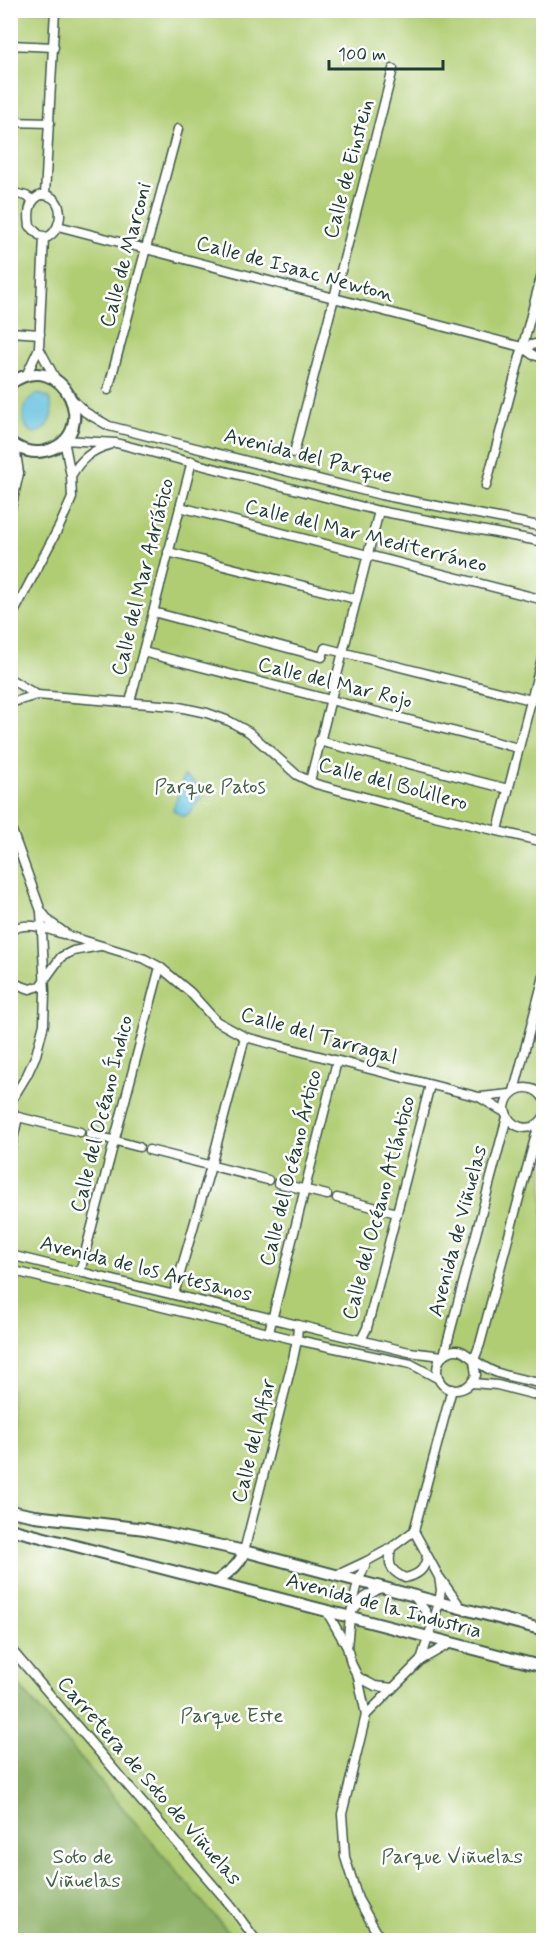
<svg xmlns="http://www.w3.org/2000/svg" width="554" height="1951" viewBox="0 0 554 1951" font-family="Mynerve,sans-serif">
  <rect width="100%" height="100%" fill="#fff"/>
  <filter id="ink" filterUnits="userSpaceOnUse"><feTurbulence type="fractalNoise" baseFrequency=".0167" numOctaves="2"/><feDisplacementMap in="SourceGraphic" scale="12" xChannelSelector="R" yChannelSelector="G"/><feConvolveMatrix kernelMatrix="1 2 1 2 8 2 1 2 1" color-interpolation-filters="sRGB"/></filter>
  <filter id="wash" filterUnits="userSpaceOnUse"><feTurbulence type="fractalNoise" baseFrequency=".008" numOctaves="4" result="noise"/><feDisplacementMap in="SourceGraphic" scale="24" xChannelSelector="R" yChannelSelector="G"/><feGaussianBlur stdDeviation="1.35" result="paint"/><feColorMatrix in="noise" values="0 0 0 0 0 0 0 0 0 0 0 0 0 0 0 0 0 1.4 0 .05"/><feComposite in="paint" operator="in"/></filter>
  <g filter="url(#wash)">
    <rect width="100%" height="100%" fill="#f3e1c5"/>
    <rect fill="#b0cd73" stroke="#688554" stroke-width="1.5" x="11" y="11" width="532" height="1929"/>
    <path fill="#8cb065" stroke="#56764c" stroke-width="1.5" d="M 10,1675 L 235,1940 L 11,1940 Z"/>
    <g fill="#5fbfdd" stroke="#3f7e88" stroke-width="1.5">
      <path d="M 38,394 L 48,397 C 56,410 51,431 34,433 C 16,426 22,399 38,394 Z"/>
      <path d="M 184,776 L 195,783 L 203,795 L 189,814 L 183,817 L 173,810 Z"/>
    </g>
  </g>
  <g filter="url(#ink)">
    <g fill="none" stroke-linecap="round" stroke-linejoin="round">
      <defs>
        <g id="minor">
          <path d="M 10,45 L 54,47"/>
          <path d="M 10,122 L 50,123"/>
          <path d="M 10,192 L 26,196 L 33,200"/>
          <path d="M 41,195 C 65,194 65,227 48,237 L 39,235 L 30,226 C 28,214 28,200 41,195 Z"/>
          <path d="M 45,195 L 55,10"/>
          <path d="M 58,226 L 522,347 L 533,355 L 544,358"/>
          <path d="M 10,332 L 40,334"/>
          <path d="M 522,347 L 536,344 L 544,346"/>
          <path d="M 39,348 L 56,380"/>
          <path d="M 26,376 L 39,348 L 44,237"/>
          <path d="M 108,390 L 178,129"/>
          <path d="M 72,399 L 85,412 L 109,426 L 381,495 L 544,527"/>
          <path d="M 294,453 L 393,69"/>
          <path d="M 71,476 C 80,460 91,450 109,445"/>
          <path d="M 486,486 L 544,266"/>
          <path d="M 180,507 L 544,600"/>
          <path d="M 10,513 L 19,473 L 15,446"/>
          <path d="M 168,552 L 356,599"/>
          <path d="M 153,612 L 322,657 L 325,648 L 531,700"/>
          <path d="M 10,620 L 60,525 L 72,498 L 71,476 L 64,440 L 116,443 L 379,511 L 544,542"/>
          <path d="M 143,652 L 518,748"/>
          <path d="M 10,679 L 37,695"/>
          <path d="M 130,702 L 192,461"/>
          <path d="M 10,703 L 37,695 L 174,706 L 207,713 L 229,721 L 249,732 L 297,775 L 316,784 L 435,816 L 544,842"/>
          <path d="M 319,741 L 508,789"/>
          <path d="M 310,781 L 379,511"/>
          <path d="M 10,825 L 41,911 L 45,992 L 44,1024 L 36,1055 L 27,1075 L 10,1103"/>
          <path d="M 498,830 L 544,650"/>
          <path d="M 41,911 L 50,922 L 69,936 L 145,959 L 160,967 L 190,992 L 216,1021 L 245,1037 L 479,1097 L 506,1113"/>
          <path d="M 10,931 C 26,920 47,929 63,934"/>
          <path d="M 10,982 L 30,989 L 40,986 L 61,957 L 73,951 L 100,946"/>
          <path d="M 514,1091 L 544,976"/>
          <path d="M 481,1097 L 510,1094"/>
          <path d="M 544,1099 C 532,1080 507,1087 505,1108 C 508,1129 532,1135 544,1117"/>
          <path d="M 10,1111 L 18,1117 L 80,1132"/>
          <path d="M 90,1134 L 139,1147"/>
          <path d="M 149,1150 L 268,1180"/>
          <path d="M 10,1152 L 18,1117"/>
          <path d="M 278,1183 L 327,1195"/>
          <path d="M 337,1198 L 397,1213"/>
          <path d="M 10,1255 L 409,1352 L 443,1356"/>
          <path d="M 10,1270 L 297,1340 L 411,1364 L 439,1379"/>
          <path d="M 80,1272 L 160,967"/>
          <path d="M 174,1294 L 211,1166 L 245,1037"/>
          <path d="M 269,1332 L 337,1061"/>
          <path d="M 361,1340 L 367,1328 L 430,1085"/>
          <path d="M 444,1355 L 507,1117"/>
          <path d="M 474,1360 L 480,1344 L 539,1123"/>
          <path d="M 474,1361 L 476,1375 C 468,1396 438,1395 437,1371 C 437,1365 439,1359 444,1355 C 459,1343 466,1355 477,1362 C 483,1366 491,1371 498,1373 C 512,1378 528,1380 544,1384"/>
          <path d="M 472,1383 L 497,1385 L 544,1397"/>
          <path d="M 414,1531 L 452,1389"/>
          <path d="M 391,1548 C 388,1565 389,1570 405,1578 C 418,1575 425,1570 427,1556"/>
          <path d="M 244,1551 L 293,1359 L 297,1340 L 298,1325"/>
          <path d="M 335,1576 L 367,1561"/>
          <path d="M 440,1578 L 462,1609"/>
          <path d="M 414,1596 L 426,1612 L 433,1626"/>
          <path d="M 353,1610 L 364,1598 L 380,1588"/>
          <path d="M 327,1612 L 347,1647"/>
          <path d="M 10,1648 L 231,1906 L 256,1940"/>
          <path d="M 421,1660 L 449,1644"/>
          <path d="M 358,1677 L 375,1686 L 393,1688"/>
          <path d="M 366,1715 L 421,1660 L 439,1603 L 441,1590 L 439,1577 L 414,1531"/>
          <path d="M 381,1940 L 358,1899 L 345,1857 L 342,1814 L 366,1715 L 358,1677 L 351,1663 L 347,1647 L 350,1617 L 358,1582 L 367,1561 L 391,1548 L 414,1531"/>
        </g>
        <g id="tertiary">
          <path d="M 10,384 C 64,344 104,437 45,451 C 33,454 20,450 10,442"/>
          <path d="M 10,1511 L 35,1516 L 145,1529 L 244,1551 L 544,1630"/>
          <path d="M 10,1529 L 544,1667"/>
          <path d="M 216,1582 C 227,1573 240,1566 244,1551"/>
        </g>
      </defs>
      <use href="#minor" stroke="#3f564a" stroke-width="11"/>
      <use href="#tertiary" stroke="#3f564a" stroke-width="14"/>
      <use href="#minor" stroke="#fff" stroke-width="8"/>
      <use href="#tertiary" stroke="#fff" stroke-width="10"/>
    </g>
  </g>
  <g text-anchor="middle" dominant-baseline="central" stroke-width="5" stroke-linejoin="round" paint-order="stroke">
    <g font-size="21" fill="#1f3d34" stroke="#fff">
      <text transform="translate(349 169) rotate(-75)">Calle de Einstein</text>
      <text transform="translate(126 255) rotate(-75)">Calle de Marconi</text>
      <text transform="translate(295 269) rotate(15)">Calle de Isaac Newton</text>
      <text transform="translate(308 456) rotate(14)">Avenida del Parque</text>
      <text transform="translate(366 536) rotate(14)">Calle del Mar Mediterráneo</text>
      <text transform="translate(143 577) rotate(-76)">Calle del Mar Adriático</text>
      <text transform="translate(335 683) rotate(14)">Calle del Mar Rojo</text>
      <text transform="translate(393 784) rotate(15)">Calle del Bolillero</text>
      <text transform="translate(319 1036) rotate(16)">Calle del Tarragal</text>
      <text transform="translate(102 1114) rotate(-76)">Calle del Océano Índico</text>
      <text transform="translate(291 1168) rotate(-76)">Calle del Océano Ártico</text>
      <text transform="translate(379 1208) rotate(-75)">Calle del Océano Atlántico</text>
      <text transform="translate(458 1231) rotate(-75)">Avenida de Viñuelas</text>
      <text transform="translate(146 1269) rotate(14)">Avenida de los Artesanos</text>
      <text transform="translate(254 1441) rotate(-76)">Calle del Alfar</text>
      <text transform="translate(384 1606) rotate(15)">Avenida de la Industria</text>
      <text transform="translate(149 1781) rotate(49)">Carretera de Soto de Viñuelas</text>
    </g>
    <g font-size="21" fill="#436144" stroke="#fff">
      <text x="210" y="787">Parque Patos</text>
      <text x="232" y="1716">Parque Este</text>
      <text x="83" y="1857">Soto de<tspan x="83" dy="24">Viñuelas</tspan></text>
      <text x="452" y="1857">Parque Viñuelas</text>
    </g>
  </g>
  <rect width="554" height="1951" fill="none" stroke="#fff" stroke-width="36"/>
  <path d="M329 60v9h114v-9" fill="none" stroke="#1f3d34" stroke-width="3"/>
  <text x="338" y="60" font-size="18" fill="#1f3d34" stroke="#ffffff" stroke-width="4.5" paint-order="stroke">100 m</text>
</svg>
